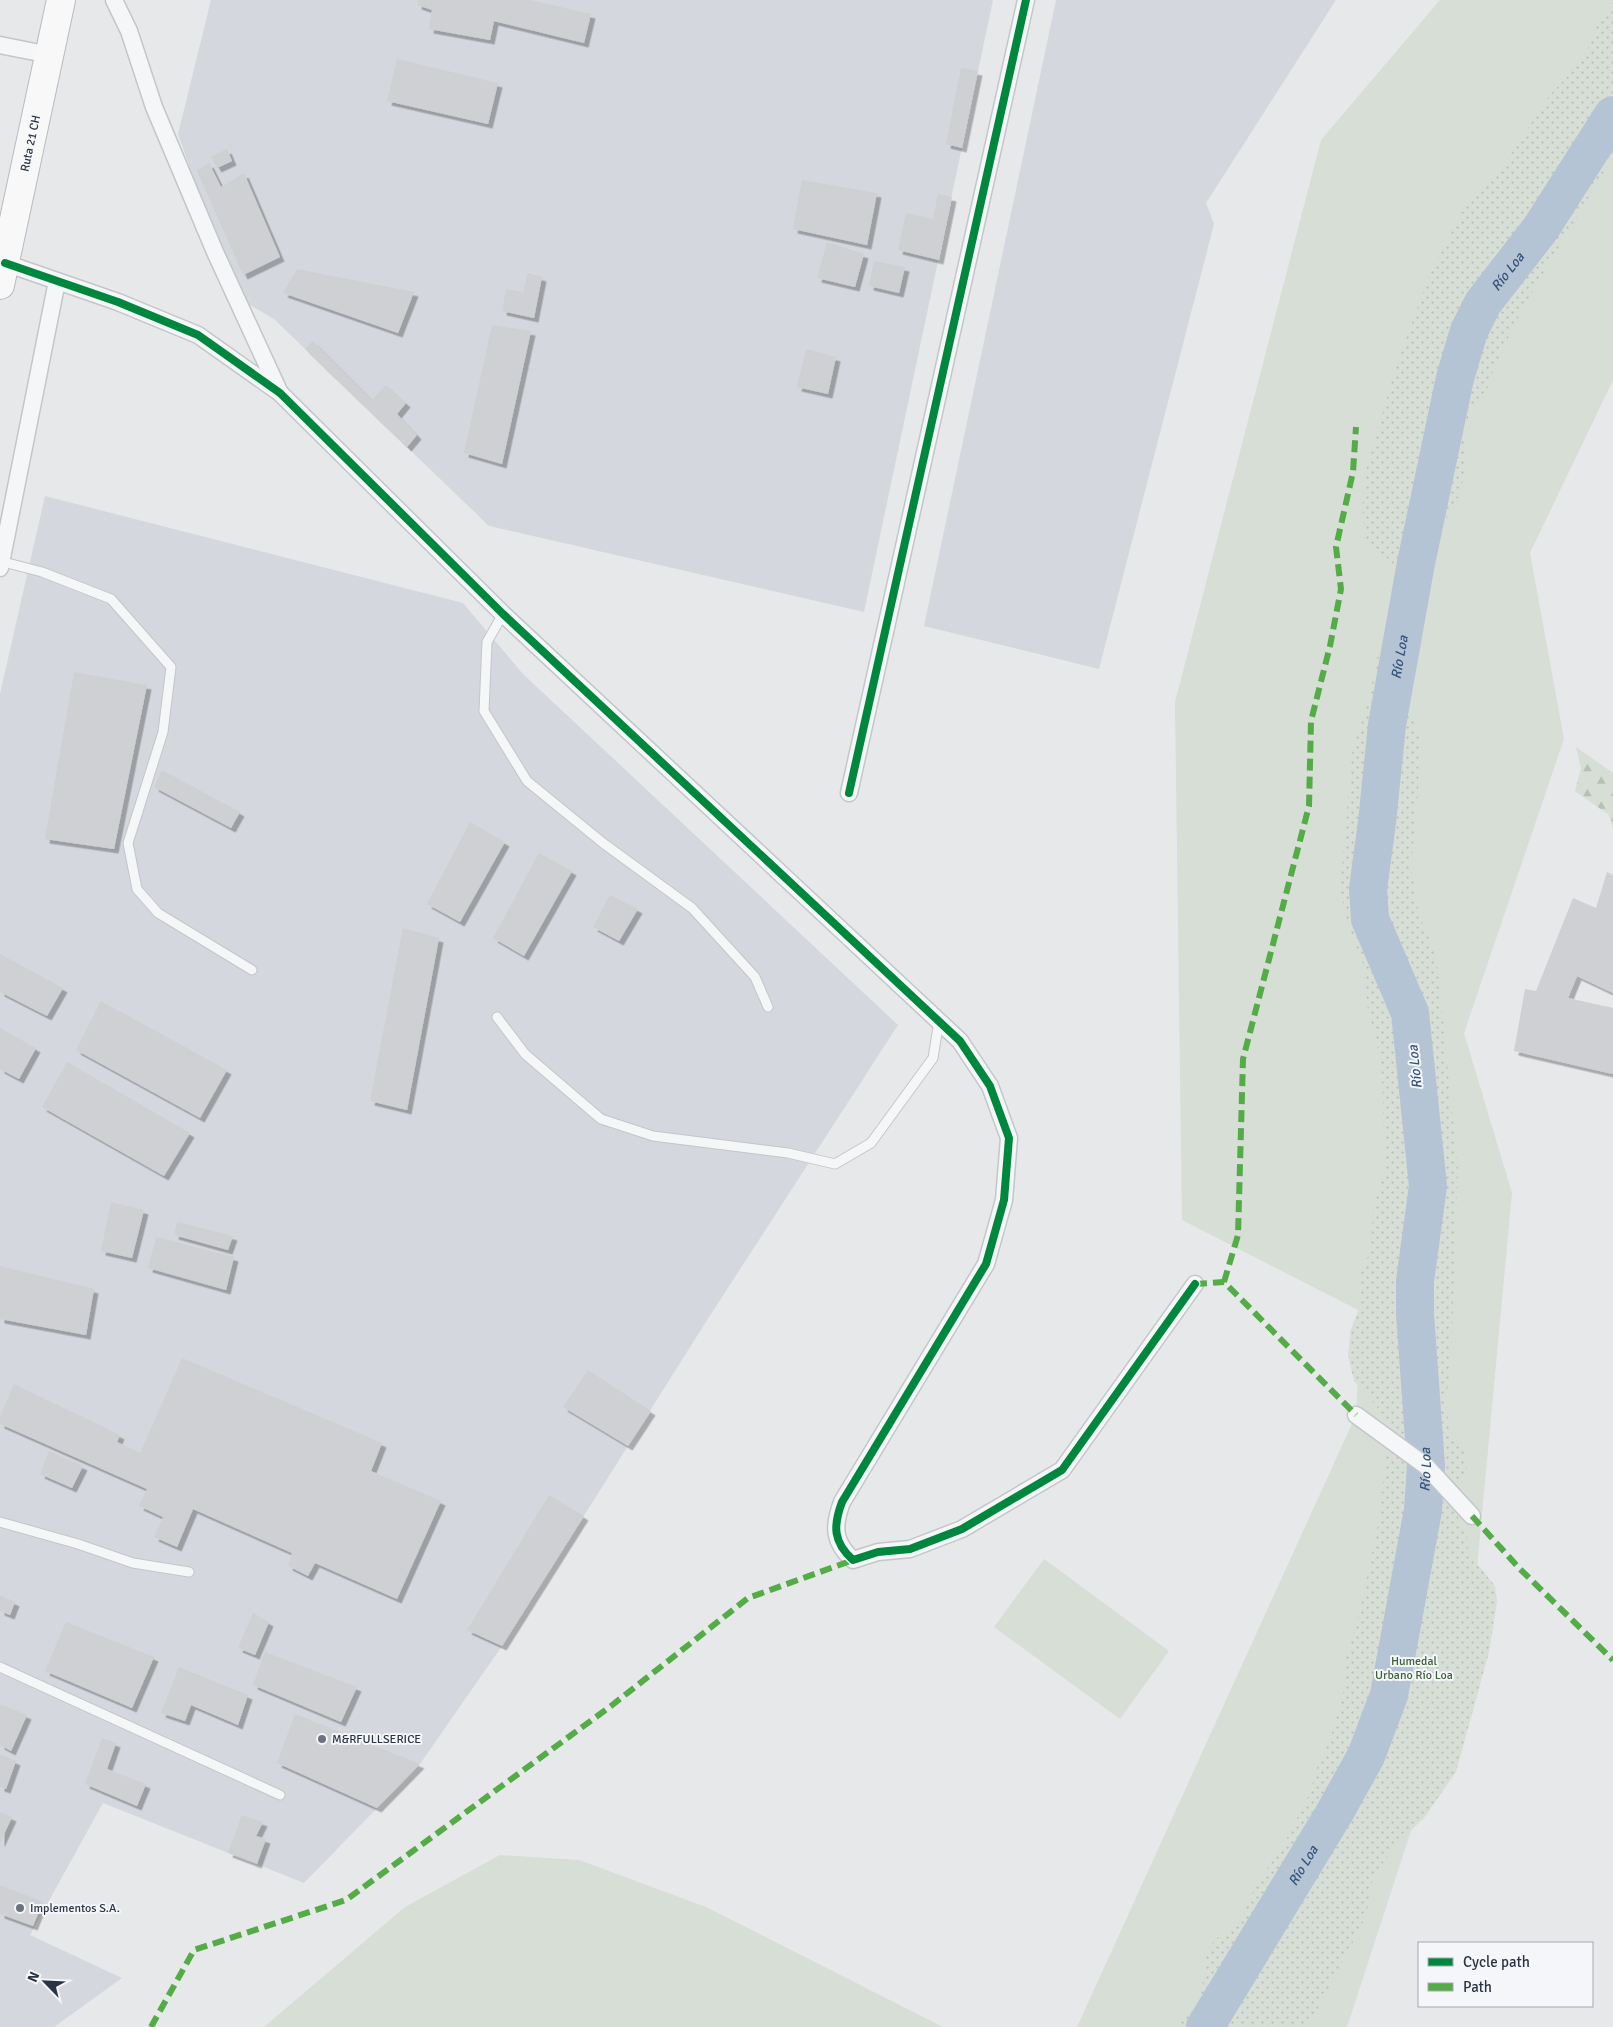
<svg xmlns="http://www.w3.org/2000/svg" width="1613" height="2027" viewBox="0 0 1613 2027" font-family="Signika,sans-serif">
  <defs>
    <pattern id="forest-firs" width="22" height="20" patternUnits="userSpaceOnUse" patternTransform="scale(1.25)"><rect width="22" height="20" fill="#d6ded6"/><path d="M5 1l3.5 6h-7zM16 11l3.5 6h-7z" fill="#b8bfb9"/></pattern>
    <pattern id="park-dots" width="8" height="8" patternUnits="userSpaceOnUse" patternTransform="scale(1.25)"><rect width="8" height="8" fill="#d6ded6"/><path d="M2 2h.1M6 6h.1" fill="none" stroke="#b8bfb9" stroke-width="1.8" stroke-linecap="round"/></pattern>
    <filter id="shadow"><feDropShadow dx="4.5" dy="4.5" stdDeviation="0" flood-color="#0004"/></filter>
  </defs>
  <rect width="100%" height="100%" fill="#e6e8ea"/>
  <g fill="#d4d7dd">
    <path d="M 211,0 L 993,0 L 864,612 L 489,526 L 274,319 L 235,296 L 178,134 Z"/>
    <path d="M 1056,0 L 1336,0 L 1206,203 L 1214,224 L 1099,669 L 924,626 Z"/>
    <path d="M 45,496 L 463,603 L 523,674 L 898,1025 L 702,1328 L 502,1646 L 420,1764 L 304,1883 L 103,1803 L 30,1935 L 122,1978 L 54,2027 L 0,2027 L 0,694 Z"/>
  </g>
  <g fill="#d6ded6">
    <path d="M 1440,0 L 1613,0 L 1613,380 L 1530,553 L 1564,739 L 1464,1033 L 1512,1193 L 1469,1653 L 1347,2027 L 1077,2027 L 1356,1415 L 1362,1312 L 1182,1220 L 1175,702 L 1321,140 Z"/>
    <path d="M 1044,1559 L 1169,1651 L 1120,1719 L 994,1627 Z"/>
    <path d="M 500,1855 L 579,1860 L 706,1907 L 943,2027 L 264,2027 L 405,1907 Z"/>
  </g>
  <path fill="url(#forest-firs)" d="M 1576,747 L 1613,773 L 1613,829 L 1609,815 L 1575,791 L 1581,768 Z"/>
  <path fill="url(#park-dots)" d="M 1613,3 L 1613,157 L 1539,280 L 1512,329 L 1493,371 L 1485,396 L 1470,412 L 1463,433 L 1467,452 L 1461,492 L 1446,520 L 1431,535 L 1421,560 L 1414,613 L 1415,660 L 1408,706 L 1419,737 L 1418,791 L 1411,867 L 1419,915 L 1436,954 L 1458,1169 L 1451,1359 L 1446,1401 L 1449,1430 L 1463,1445 L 1467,1459 L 1467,1477 L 1455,1489 L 1452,1506 L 1467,1533 L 1468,1552 L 1495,1586 L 1497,1602 L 1489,1652 L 1456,1772 L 1424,1818 L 1401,1840 L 1384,1861 L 1372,1883 L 1371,1897 L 1362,1925 L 1308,2027 L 1178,2027 L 1198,2000 L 1204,1977 L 1206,1951 L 1217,1938 L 1238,1926 L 1258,1881 L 1282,1848 L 1310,1793 L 1316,1770 L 1329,1742 L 1340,1706 L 1345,1683 L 1346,1657 L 1360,1611 L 1380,1515 L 1388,1430 L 1377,1407 L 1354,1381 L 1348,1355 L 1351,1329 L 1359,1309 L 1359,1271 L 1370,1254 L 1374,1205 L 1385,1170 L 1382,1072 L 1375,1032 L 1368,1012 L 1364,966 L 1349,928 L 1340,891 L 1352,753 L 1369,698 L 1378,655 L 1395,610 L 1401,571 L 1365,538 L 1362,508 L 1366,471 L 1397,363 L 1430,274 L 1464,208 L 1505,163 L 1549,96 L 1584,59 L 1599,18 Z"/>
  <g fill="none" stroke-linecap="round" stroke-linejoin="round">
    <path stroke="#b4c4d5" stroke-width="38" id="s1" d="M 1205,2027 L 1335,1812 L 1366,1756 L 1389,1695 L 1423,1510 L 1426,1466 L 1415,1314 L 1415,1281 L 1428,1186 L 1410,1013 L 1370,919 L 1368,889 L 1377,822 L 1387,725 L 1416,563 L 1455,378 L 1469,331 L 1483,303 L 1541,228 L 1613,115"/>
  </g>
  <g fill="#ced0d3" filter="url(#shadow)">
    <path d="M 418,0 L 530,0 L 591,14 L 584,43 L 494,21 L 490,40 L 429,29 L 432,10 L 417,5 Z"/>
    <path d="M 397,59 L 498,83 L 488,124 L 387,101 Z"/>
    <path d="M 961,68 L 978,71 L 962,148 L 946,144 Z"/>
    <path d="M 227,149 L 232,161 L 217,168 L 211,157 Z"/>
    <path d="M 209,163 L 221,187 L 244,173 L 280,257 L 243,275 L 197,171 Z"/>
    <path d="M 802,180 L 877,193 L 867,245 L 793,229 Z"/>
    <path d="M 938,194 L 952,197 L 939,260 L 898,250 L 906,213 L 933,219 Z"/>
    <path d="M 827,242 L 864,254 L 855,287 L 817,278 Z"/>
    <path d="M 874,261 L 905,267 L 899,293 L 869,286 Z"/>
    <path d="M 297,269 L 414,292 L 398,333 L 283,293 Z"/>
    <path d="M 528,273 L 542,277 L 534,318 L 502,311 L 506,289 L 523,292 Z"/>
    <path d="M 492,325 L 531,331 L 502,464 L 464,453 Z"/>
    <path d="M 313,341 L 372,400 L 386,385 L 406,403 L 397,414 L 417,435 L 407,447 L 305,349 Z"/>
    <path d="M 806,349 L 836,357 L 828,394 L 797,387 Z"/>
    <path d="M 74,672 L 147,685 L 114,849 L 45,839 Z"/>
    <path d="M 162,770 L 240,812 L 231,828 L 154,787 Z"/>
    <path d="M 470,822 L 505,842 L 460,922 L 427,904 Z"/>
    <path d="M 539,853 L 572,871 L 524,956 L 493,938 Z"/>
    <path d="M 1607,872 L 1613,875 L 1613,993 L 1577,976 L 1568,998 L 1613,1008 L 1613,1074 L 1514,1051 L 1525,989 L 1536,991 L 1573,898 L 1596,908 Z"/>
    <path d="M 610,895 L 638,909 L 619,941 L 593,927 Z"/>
    <path d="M 403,928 L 439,938 L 407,1110 L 370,1101 Z"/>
    <path d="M 0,954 L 63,988 L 47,1016 L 0,992 Z"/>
    <path d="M 101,1001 L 227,1070 L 200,1118 L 76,1050 Z"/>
    <path d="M 0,1028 L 36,1048 L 19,1079 L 0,1069 Z"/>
    <path d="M 67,1062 L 190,1133 L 164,1176 L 42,1107 Z"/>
    <path d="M 111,1202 L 144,1210 L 132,1258 L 101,1251 Z"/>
    <path d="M 177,1222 L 233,1236 L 228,1250 L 174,1235 Z"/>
    <path d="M 156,1237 L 234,1257 L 226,1290 L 148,1268 Z"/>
    <path d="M 0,1266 L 94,1289 L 86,1335 L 0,1319 Z"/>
    <path d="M 182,1358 L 382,1443 L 371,1471 L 441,1501 L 397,1599 L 315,1563 L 308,1576 L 288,1566 L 292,1553 L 193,1509 L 177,1547 L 154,1537 L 163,1517 L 139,1506 L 147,1489 L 0,1424 L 0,1416 L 14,1384 L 120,1435 L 117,1442 L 140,1453 Z"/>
    <path d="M 588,1370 L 651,1411 L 628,1446 L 563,1407 Z"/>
    <path d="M 49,1451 L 83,1466 L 72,1488 L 40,1474 Z"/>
    <path d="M 549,1495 L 584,1516 L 502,1646 L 467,1630 Z"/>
    <path d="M 0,1595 L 15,1602 L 10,1615 L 0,1611 Z"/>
    <path d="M 253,1613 L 269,1622 L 255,1655 L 238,1648 Z"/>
    <path d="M 66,1622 L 154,1657 L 132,1708 L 45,1671 Z"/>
    <path d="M 265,1652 L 357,1687 L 341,1722 L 253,1685 Z"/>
    <path d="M 179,1667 L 248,1695 L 238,1725 L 191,1705 L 185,1721 L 161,1713 Z"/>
    <path d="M 0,1704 L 27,1715 L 11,1751 L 0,1745 Z"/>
    <path d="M 295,1714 L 420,1764 L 377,1808 L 277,1763 Z"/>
    <path d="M 102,1738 L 116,1743 L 107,1769 L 146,1784 L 137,1806 L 85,1784 Z"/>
    <path d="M 0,1754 L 16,1761 L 6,1789 L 0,1787 Z"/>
    <path d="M 0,1812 L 12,1817 L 0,1843 Z"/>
    <path d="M 242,1815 L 263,1822 L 256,1836 L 266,1839 L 257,1864 L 228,1853 Z"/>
    <path d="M 0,1885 L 43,1902 L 33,1926 L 0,1914 Z"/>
  </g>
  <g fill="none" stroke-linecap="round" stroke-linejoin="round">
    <defs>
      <g id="service">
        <path d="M 0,561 L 42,572 L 111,599 L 171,667 L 163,732 L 128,843 L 137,889 L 158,913 L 252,970"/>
        <path d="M 503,614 L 487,642 L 484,711 L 527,781 L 603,843 L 692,908 L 755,977 L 768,1007"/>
        <path d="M 497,1017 L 525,1054 L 601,1119 L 653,1136 L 788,1153 L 835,1164 L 871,1143 L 933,1058 L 939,1021"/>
        <path d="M 0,1522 L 78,1544 L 133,1563 L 189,1572"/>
        <path d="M 0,1667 L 280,1795"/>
      </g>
      <g id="minor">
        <path d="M 114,0 L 129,31 L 154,107 L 215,252 L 279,391"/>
        <path d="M 0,45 L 50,55"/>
        <path d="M 5,263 L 118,302 L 198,335 L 280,393 L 503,614 L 960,1041 L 990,1086 L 1009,1138 L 1004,1200 L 986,1264 L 842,1502 C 833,1526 833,1542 853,1560 L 878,1552 L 910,1549 L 962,1529 L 1062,1470 L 1195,1284"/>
        <path d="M 0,568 L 57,281"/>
        <path d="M 849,793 L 1026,0"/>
        <path d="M 1356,1415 L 1426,1466 L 1472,1516"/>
      </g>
      <g id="trunk">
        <path id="s2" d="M 0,285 L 61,0"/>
      </g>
    </defs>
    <use href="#service" stroke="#c4c6c8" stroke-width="11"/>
    <use href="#minor" stroke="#c4c6c8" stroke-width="19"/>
    <use href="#trunk" stroke="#b8bbbf" stroke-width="30"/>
    <use href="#service" stroke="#f5f6f7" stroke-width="9"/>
    <use href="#minor" stroke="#f5f6f7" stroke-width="16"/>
    <use href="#trunk" stroke="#f8f8f8" stroke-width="28"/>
    <g stroke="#54ac47" stroke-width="6" stroke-dasharray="12 6" stroke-linecap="butt">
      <path d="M 1224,1282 L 1238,1235 L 1243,1059 L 1309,806 L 1311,721 L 1330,646 L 1341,589 L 1336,547 L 1353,472 L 1356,427"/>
      <path d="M 1195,1284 L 1224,1282 L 1356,1415"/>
      <path d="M 1472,1516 L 1519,1568 L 1613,1660"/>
      <path d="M 151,2027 L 194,1950 L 346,1900 L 611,1706 L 748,1598 L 853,1560"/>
    </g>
    <defs>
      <g id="cycleway">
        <path d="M 5,263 L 118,302 L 198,335 L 280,393 L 503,614 L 960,1041 L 990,1086 L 1009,1138 L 1004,1200 L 986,1264 L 842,1502 C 833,1526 833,1542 853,1560 L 878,1552 L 910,1549 L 962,1529 L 1062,1470 L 1195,1284"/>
        <path d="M 849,793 L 1026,0"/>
      </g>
    </defs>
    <use href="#cycleway" stroke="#f4f6f9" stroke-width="11"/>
    <use href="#cycleway" stroke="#00873e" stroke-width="8"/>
  </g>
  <g fill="#6c737f" stroke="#f4f6f9" stroke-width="2">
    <circle cx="322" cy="1739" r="5"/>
    <circle cx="20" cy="1908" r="5"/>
  </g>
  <g text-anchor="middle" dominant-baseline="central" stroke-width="4" stroke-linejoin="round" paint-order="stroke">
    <g font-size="12" fill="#2b3445" stroke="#f4f6f9">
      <text stroke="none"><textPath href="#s2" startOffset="145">Ruta 21 CH</textPath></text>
    </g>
    <g font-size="12" fill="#3f6138" stroke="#f4f6f9">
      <text x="1414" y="1661">Humedal<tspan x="1414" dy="14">Urbano Río Loa</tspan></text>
    </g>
    <g font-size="12" fill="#2b3445" stroke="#f4f6f9" text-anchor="start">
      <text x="332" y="1739">M&amp;RFULLSERICE</text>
      <text x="30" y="1908">Implementos S.A.</text>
    </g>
    <g font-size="14" font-style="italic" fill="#34527a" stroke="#f4f6f9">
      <text stroke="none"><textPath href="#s1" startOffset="1839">Río Loa</textPath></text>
      <text stroke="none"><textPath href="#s1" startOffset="1434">Río Loa</textPath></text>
      <text transform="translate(1415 1067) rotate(-96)">Río Loa</text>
      <text stroke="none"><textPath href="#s1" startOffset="609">Río Loa</textPath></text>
      <text stroke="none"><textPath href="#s1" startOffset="189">Río Loa</textPath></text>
    </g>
  </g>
  <rect x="1418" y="1942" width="175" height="65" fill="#f4f6f9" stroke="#a4a8b1"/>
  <rect x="1428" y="1958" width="25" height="8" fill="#00873e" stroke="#a4a8b1"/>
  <text x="1463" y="1967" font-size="15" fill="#2b3445">Cycle path</text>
  <rect x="1428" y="1983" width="25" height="8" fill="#54ac47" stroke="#a4a8b1"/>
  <text x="1463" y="1992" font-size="15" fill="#2b3445">Path</text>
  <g transform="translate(45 1982) rotate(294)" stroke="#f4f6f9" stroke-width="4" paint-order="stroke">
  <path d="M0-4L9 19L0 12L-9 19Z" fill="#2b3445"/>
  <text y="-8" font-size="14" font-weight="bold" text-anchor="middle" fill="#2b3445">N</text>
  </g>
</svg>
